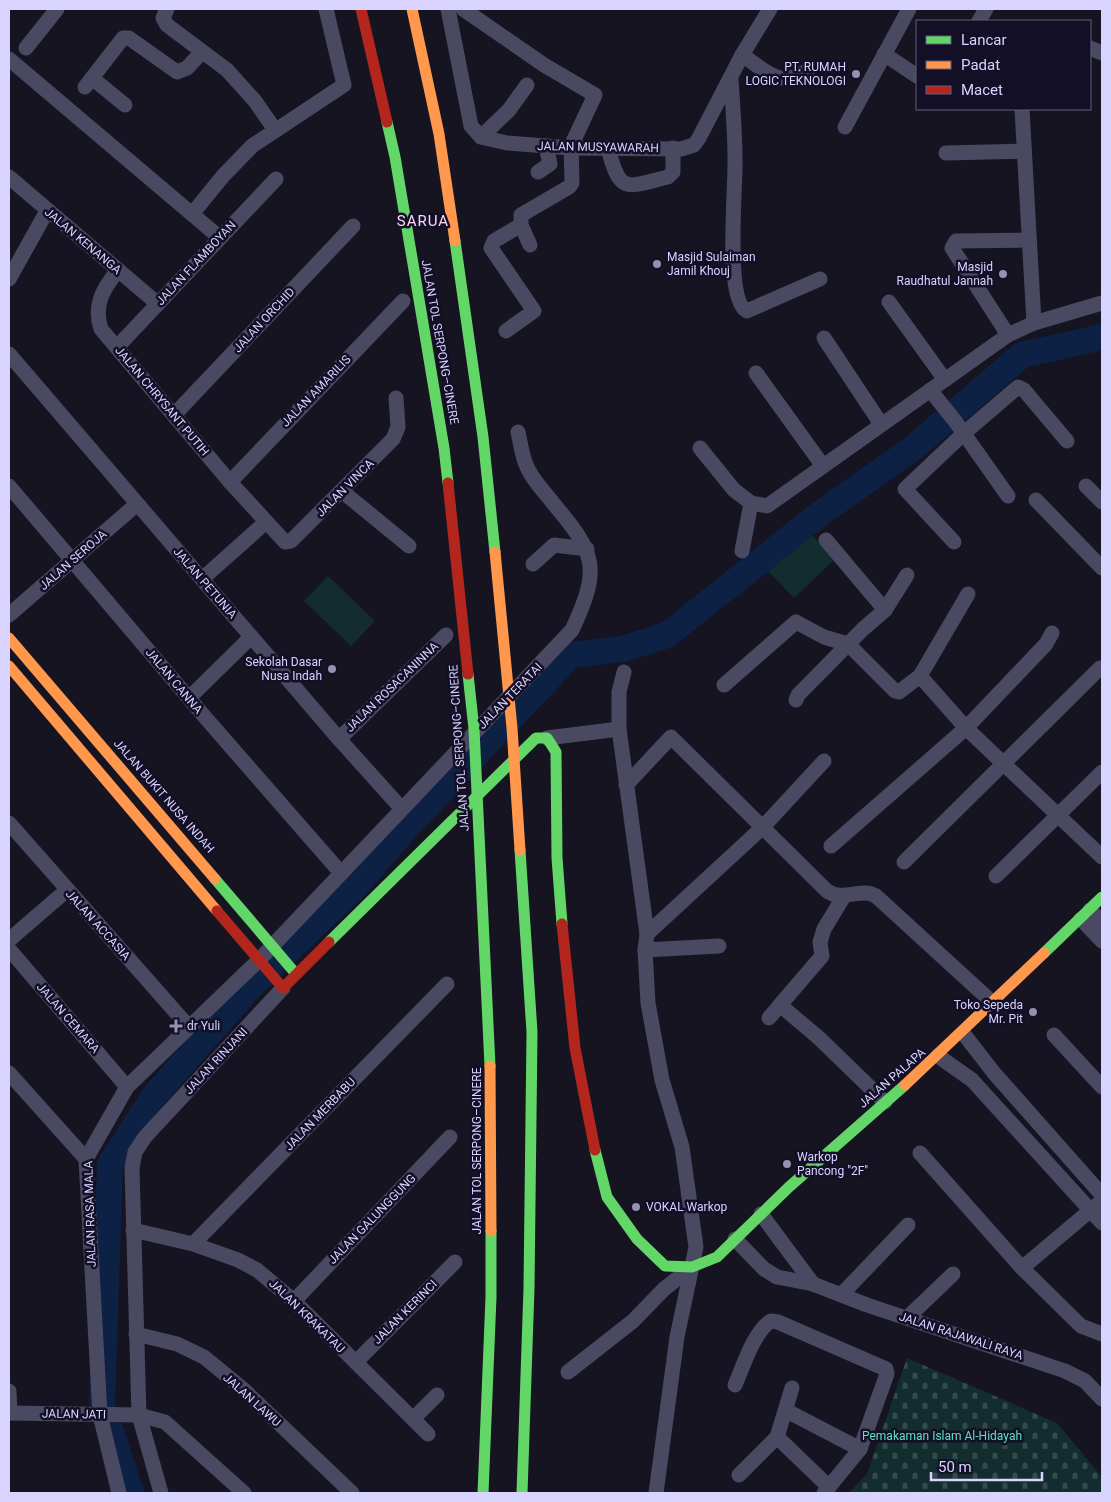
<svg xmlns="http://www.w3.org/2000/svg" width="1111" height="1502" viewBox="0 0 1111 1502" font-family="Roboto,sans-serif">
  <defs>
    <pattern id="cemetery-stones" width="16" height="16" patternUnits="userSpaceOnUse" patternTransform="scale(1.25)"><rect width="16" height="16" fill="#132c2d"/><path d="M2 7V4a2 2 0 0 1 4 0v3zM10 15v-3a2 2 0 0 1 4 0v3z" fill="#354a4c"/></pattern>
  </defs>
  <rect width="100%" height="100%" fill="#161421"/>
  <path fill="url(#cemetery-stones)" d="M 907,1358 L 1057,1423 L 1102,1477 L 1102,1493 L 849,1493 L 867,1474 Z"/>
  <g fill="#132c2d">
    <path d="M 809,532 L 835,559 L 794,598 L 768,571 Z"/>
    <path d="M 328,576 L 375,621 L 351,646 L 304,601 Z"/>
  </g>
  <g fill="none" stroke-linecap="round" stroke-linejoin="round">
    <path stroke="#0d2144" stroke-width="26" d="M 131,1493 L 102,1404 L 110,1164 L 154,1096 L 251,986 L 355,887 L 409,825 L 571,655 L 623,649 L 667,635 L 817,516 L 913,448 L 1022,355 L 1102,337"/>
    <g stroke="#4a4962" stroke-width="15">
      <path d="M 167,9 L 163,18 L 167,25 L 227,70 L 255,101 L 275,130"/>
      <path d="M 448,9 L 471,126 L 481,137 L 507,143 L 571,148 L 681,149 L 694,145 L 699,138 L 742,55 L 770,9"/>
      <path d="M 463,9 L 544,65 L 595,95 L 571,146 L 572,183 L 569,187 L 521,215 L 521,225 L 530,245"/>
      <path d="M 979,21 L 986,9"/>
      <path d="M 26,48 L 57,9"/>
      <path d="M 1090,48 L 1102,53"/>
      <path d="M 884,54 L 917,76"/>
      <path d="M 742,55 C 768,72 779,89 808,70"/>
      <path d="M 9,59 L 219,237"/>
      <path d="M 92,78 L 125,105"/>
      <path d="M 731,80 C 733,107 735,134 735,161 C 736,187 724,300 747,311 L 820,279"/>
      <path d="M 85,87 L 123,38 L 129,38 L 177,72 L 187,68 L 202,52"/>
      <path d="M 1022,109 L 1034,323"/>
      <path d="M 845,127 L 909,9"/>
      <path d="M 481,137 L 509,110 L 527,85"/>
      <path d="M 608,148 C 620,195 626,187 668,177 L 673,172 L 673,148"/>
      <path d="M 946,153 L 1024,151"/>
      <path d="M 538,172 L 550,164 L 546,146"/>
      <path d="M 9,177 L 158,304"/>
      <path d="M 192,214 L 223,176 L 252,146 L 344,85 L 326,9"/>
      <path d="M 118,270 C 103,289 93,305 101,329 L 230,482 L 285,542 L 291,541 L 393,439 L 398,427 L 396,398"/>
      <path d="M 9,279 L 47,211"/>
      <path d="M 889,302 L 945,380"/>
      <path d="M 506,331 L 534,311 L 491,248 L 494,241 L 521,225"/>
      <path d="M 1008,335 L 952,248 L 956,241 L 1028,240"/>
      <path d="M 824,338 L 881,424"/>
      <path d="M 117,347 L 276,179"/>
      <path d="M 9,354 L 339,739 L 402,809"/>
      <path d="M 756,373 L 823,466"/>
      <path d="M 930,390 L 955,421 L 1008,496"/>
      <path d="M 174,415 L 353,226"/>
      <path d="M 700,448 L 734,490 L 751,503 L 767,506 L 1008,335 L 1034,323 L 1102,303"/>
      <path d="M 230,482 L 403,301"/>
      <path d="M 9,486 L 204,716 L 341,873"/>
      <path d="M 1086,486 L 1102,502"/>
      <path d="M 343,492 L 409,546"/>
      <path d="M 1036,500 L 1102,568"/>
      <path d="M 826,540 L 885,610"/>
      <path d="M 954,542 L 905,489 L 963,434 L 1018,387 L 1024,390 L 1067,441"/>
      <path d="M 742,551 L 751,503"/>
      <path d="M 533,564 L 554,545 L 587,549"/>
      <path d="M 202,579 L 266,522"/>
      <path d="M 9,615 L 137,504"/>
      <path d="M 624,672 L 619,692 L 619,729 L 647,934 L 645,950 L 648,1003 L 662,1080 L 682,1147 L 696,1247 L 677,1337 L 656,1493"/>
      <path d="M 920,676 L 968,594"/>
      <path d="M 724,685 L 796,622 L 824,637 L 848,644 L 895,691 L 899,692 L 920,676 L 966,728 L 1102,857"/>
      <path d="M 189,698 L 251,637"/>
      <path d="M 796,700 L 798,695 L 863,629 L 885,610 L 907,575"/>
      <path d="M 547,738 L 619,729"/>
      <path d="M 339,739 L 446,635"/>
      <path d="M 626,785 L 671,737 L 827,891 C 843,902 861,887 876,896 L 993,1003"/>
      <path d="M 9,823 L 188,1026"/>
      <path d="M 831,846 L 966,728 L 1046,644 L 1052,633"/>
      <path d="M 904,862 L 1100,668"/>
      <path d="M 996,876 L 1102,772"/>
      <path d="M 1090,910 L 1102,922"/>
      <path d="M 1081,919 L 1102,941"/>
      <path d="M 647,934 L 763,827 L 824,761"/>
      <path d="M 9,940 L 67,890"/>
      <path d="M 9,949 L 127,1087"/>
      <path d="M 645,950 L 719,946"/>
      <path d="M 780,1005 L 822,956 L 820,942 L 824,929 L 844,896"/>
      <path d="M 769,1018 L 780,1005 L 819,1038 L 885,1102"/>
      <path d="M 963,1033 L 994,1073 L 1102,1195"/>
      <path d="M 1054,1035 L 1102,1087"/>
      <path d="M 938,1056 L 972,1080 L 1102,1223"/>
      <path d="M 9,1073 L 86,1159"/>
      <path d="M 920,1153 L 1022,1268 L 1081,1326 L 1102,1334"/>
      <path d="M 761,1214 L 813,1284"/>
      <path d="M 133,1230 L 193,1244 L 238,1260 L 257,1270 L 294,1301 L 428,1434"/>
      <path d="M 735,1239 L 764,1269 L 777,1277 L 813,1284 L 867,1305 L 1065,1371 L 1085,1381 L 1102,1399"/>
      <path d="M 193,1244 L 447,984"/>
      <path d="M 1022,1268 L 1098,1204"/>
      <path d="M 841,1295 L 908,1225"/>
      <path d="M 294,1301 L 450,1137"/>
      <path d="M 907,1318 L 953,1274"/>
      <path d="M 136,1334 L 177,1344 L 204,1357 L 243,1389 L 352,1493"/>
      <path d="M 356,1362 L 455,1262"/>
      <path d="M 568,1372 L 633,1321 L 664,1289 L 692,1267"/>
      <path d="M 735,1385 C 743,1367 754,1331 771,1321 L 778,1322 L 886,1369 L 887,1374 L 860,1449 L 824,1493"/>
      <path d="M 9,1391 L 10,1413"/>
      <path d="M 787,1411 L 860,1449"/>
      <path d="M 9,1413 L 139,1415 L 165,1422 L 244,1493"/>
      <path d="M 413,1419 L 437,1395"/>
      <path d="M 777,1437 L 829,1487"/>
      <path d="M 739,1475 L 777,1437 L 792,1388"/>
      <path d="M 119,1493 L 100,1415 L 86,1159 L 127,1087 L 259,960 L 572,630 C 601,568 596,554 553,503 C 545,492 534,482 528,469 C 522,458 521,445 518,432"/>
      <path d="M 161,1493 L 139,1415 L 132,1168 L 135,1152 L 145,1137 L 283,988"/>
    </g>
    <g stroke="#63d668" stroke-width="11">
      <path d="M 387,122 L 395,157 L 444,448 L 448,483"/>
      <path d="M 455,241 L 483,437 L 495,552"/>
      <path d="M 468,674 L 474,729 L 490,1066"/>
      <path d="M 520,850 L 532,1032 L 529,1288 L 522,1493"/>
      <path d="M 215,879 L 296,974"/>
      <path d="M 329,942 L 536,738 L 547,738 L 556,752 L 557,858 L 562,924"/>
      <path d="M 1044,953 L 1102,897"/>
      <path d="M 595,1150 L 607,1197 L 637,1239 L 665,1266 L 692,1267 L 717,1257 L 789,1187 L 905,1085"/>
      <path d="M 483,1493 L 491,1297 L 491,1231"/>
    </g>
    <g stroke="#ff974d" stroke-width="11">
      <path d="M 412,9 L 439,134 L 455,241"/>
      <path d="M 495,552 L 512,728 L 520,850"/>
      <path d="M 9,638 L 215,879"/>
      <path d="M 9,666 L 217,911"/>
      <path d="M 490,1066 L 491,1231"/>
      <path d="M 905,1085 L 1044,953"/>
    </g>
    <g stroke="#b3261e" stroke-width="11">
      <path d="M 361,9 L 387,122"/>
      <path d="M 448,483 L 468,674"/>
      <path d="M 217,911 L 283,988 L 329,942"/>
      <path d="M 562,924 L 575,1048 L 595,1150"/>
    </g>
  </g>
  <g fill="#9591b1" stroke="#130f26" stroke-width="2">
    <circle cx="856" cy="74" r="5"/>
    <circle cx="657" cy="264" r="5"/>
    <circle cx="1003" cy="274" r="5"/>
    <circle cx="332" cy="669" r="5"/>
    <circle cx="1033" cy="1012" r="5"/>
    <path d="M173.5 1018.5h5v5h5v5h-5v5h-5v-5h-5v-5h5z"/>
    <circle cx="787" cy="1164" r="5"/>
    <circle cx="636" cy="1207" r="5"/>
  </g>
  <g text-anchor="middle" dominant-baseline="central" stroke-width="5" stroke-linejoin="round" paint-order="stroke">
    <g font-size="12" fill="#d9d4ff" stroke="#130f26" text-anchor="end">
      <text x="846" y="67">PT. RUMAH<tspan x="846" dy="14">LOGIC TEKNOLOGI</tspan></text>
      <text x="667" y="257" text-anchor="start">Masjid Sulaiman<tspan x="667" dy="14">Jamil Khouj</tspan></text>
      <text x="993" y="267">Masjid<tspan x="993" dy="14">Raudhatul Jannah</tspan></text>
      <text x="322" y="662">Sekolah Dasar<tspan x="322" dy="14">Nusa Indah</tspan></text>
      <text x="1023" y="1005">Toko Sepeda<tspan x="1023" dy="14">Mr. Pit</tspan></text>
      <text x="187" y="1026" text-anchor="start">dr Yuli</text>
      <text x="797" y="1157" text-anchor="start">Warkop<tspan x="797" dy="14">Pancong "2F"</tspan></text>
      <text x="646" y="1207" text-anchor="start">VOKAL Warkop</text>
    </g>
    <g font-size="12" fill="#d9d4ff" stroke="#130f26">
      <text transform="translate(598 147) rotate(1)">JALAN MUSYAWARAH</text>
      <text transform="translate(83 241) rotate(40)">JALAN KENANGA</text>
      <text transform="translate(196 263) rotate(-47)">JALAN FLAMBOYAN</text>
      <text transform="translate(264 320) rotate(-47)">JALAN ORCHID</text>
      <text transform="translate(440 342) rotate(80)">JALAN TOL SERPONG–CINERE</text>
      <text transform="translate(316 391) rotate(-46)">JALAN AMARILIS</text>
      <text transform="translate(162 401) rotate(50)">JALAN CHRYSANT PUTIH</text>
      <text transform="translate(345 488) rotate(-45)">JALAN VINCA</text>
      <text transform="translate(73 560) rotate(-41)">JALAN SEROJA</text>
      <text transform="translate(205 583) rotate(49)">JALAN PETUNIA</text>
      <text transform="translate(174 681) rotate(50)">JALAN CANNA</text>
      <text transform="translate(392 687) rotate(-44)">JALAN ROSACANINNA</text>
      <text transform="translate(510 696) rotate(-46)">JALAN TERATAI</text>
      <text transform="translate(459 748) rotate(-94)">JALAN TOL SERPONG–CINERE</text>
      <text transform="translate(164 796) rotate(49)">JALAN BUKIT NUSA INDAH</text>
      <text transform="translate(98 925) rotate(48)">JALAN ACCASIA</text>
      <text transform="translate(68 1018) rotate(49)">JALAN CEMARA</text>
      <text transform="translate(216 1061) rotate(-47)">JALAN RINJANI</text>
      <text transform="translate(892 1078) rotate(-41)">JALAN PALAPA</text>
      <text transform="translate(320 1114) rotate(-46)">JALAN MERBABU</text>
      <text transform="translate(477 1151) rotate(-90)">JALAN TOL SERPONG–CINERE</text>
      <text transform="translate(90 1214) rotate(-92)">JALAN RASA MALA</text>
      <text transform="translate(372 1219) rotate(-46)">JALAN GALUNGGUNG</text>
      <text transform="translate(405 1312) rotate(-45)">JALAN KERINCI</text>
      <text transform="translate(307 1316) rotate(44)">JALAN KRAKATAU</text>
      <text transform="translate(961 1336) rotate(18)">JALAN RAJAWALI RAYA</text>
      <text transform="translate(252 1400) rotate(42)">JALAN LAWU</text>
      <text transform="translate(74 1414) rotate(1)">JALAN JATI</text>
    </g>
    <g font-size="12" fill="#5fe0c0" stroke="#130f26">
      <text x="942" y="1436">Pemakaman Islam Al-Hidayah</text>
    </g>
    <g font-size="15" letter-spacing="1" fill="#ffd6f0" stroke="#130f26">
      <text x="423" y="221">SARUA</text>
    </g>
  </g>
  <rect width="1111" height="1502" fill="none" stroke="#d9d4ff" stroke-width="20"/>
  <rect x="916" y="20" width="175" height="90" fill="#130f26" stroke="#625e7d"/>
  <rect x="926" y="36" width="25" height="8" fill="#63d668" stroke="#625e7d"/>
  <text x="961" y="45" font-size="15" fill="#d9d4ff">Lancar</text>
  <rect x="926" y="61" width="25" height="8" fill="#ff974d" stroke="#625e7d"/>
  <text x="961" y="70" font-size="15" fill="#d9d4ff">Padat</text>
  <rect x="926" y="86" width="25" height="8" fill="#b3261e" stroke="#625e7d"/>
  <text x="961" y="95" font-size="15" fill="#d9d4ff">Macet</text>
  <path d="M931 1472v8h111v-8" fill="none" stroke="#d9d4ff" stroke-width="2.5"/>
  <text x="938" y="1472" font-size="15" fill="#d9d4ff" stroke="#130f26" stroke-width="4" paint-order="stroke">50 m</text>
</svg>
